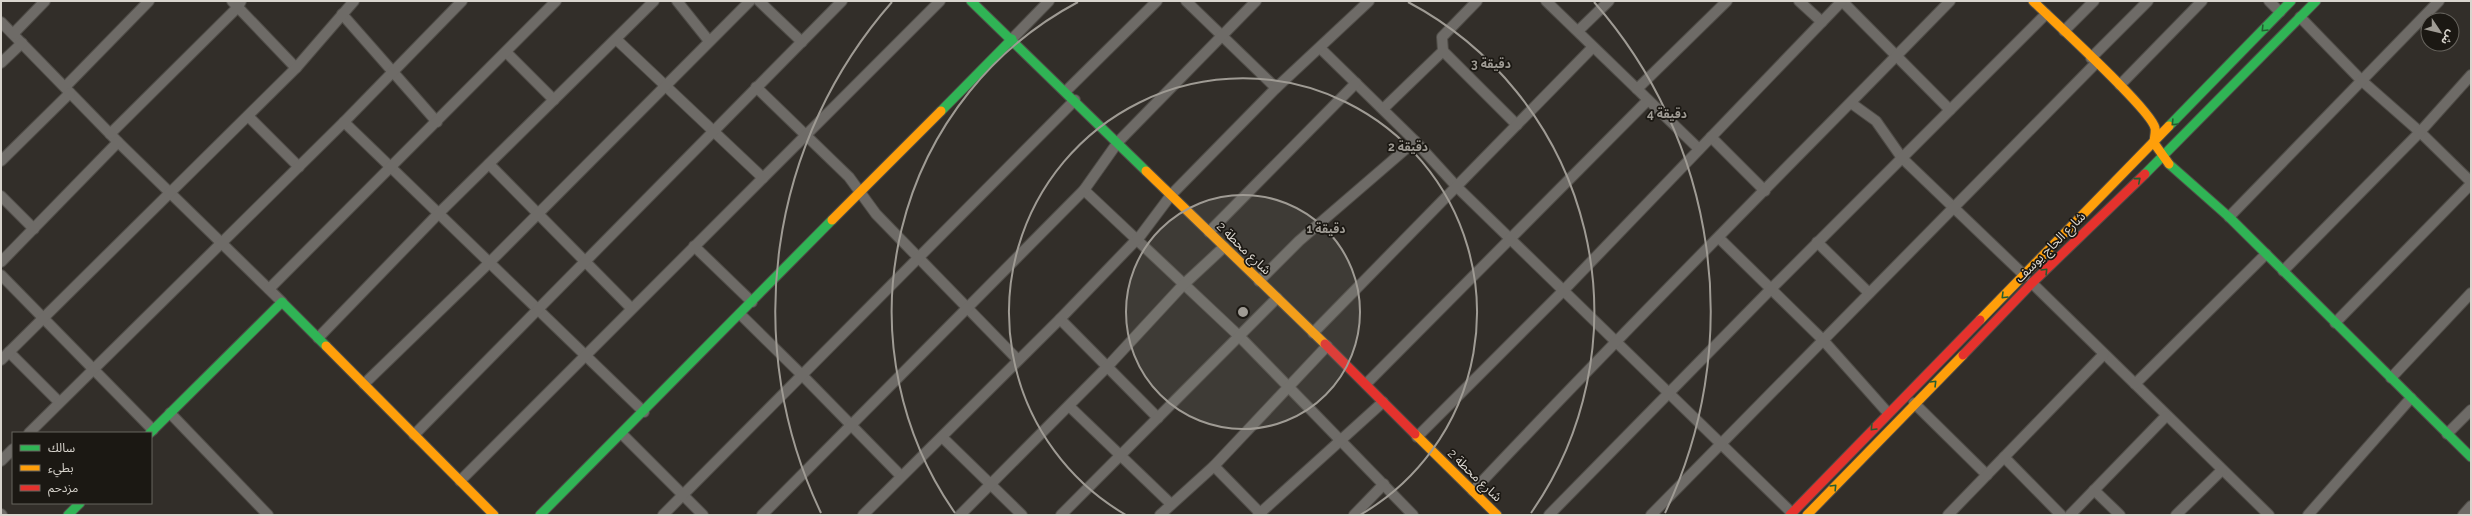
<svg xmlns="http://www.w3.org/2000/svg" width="2472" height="516" viewBox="0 0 2472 516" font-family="Raleway,'Noto Sans Arabic',sans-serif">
  <rect width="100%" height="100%" fill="#322e29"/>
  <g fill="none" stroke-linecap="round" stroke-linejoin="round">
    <defs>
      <g id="street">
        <path d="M 232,1 L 296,68"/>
        <path d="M 677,1 L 709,41"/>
        <path d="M 759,1 L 802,42"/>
        <path d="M 1186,1 L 1276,88"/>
        <path d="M 1546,1 L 1699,149"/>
        <path d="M 1799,1 L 1822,22"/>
        <path d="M 1842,1 L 1950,110"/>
        <path d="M 2269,1 L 2280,12"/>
        <path d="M 342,14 L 437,122"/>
        <path d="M 2300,17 L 2361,80 L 2420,132 L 2471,182"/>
        <path d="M 1,22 L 118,142 L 282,302"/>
        <path d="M 1578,31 L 1609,1"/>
        <path d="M 2064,31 L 2094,1"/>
        <path d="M 13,34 L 45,1"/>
        <path d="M 1012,39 L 1049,1"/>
        <path d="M 617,40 L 763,178"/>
        <path d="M 1320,48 L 1415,141 L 1457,187 L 1792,513"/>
        <path d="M 1443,51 L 1517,125"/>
        <path d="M 506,52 L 554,100"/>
        <path d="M 2091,58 L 2148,1"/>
        <path d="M 1,63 L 22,43"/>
        <path d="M 2120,85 L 2202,1"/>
        <path d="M 65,87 L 149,1"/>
        <path d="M 756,87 L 849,177 L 876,214 L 1018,360"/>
        <path d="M 1637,89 L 1727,1"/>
        <path d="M 1066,91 L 1157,1"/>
        <path d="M 1851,103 L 1876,121 L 1902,158 L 2025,276"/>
        <path d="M 1383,109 L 1443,51 L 1442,37 L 1477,1"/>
        <path d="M 248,116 L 299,167"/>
        <path d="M 344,122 L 644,412"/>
        <path d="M 110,134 L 238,7 L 241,1"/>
        <path d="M 1711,137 L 1765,191"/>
        <path d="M 1,161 L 70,93"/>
        <path d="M 489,164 L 631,308"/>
        <path d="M 1084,190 L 1239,336 L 1413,515"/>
        <path d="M 1,196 L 34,229"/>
        <path d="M 2229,217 L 2439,1"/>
        <path d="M 1209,232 L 1356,83"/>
        <path d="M 1719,238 L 1823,340 L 1888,413"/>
        <path d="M 1817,242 L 1869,293"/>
        <path d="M 694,246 L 752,302"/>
        <path d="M 1,262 L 118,142"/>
        <path d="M 2283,271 L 2420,132 L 2471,75"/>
        <path d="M 1,275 L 153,430"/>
        <path d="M 1259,281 L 1299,241 L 1415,141"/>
        <path d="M 2032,283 L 2269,515"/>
        <path d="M 269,289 L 556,1"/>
        <path d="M 740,314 L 803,376 L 901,476"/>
        <path d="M 1060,319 L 1158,418"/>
        <path d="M 2335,323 L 2471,184"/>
        <path d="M 1313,333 L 1593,47"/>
        <path d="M 318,338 L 439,213 L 654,1"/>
        <path d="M 9,352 L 59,402"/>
        <path d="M 1,360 L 296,68 L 354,1"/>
        <path d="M 2391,378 L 2471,293"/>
        <path d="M 364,384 L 489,263 L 750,1"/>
        <path d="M 1366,384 L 1648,100"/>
        <path d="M 2135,384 L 2266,254"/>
        <path d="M 1914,403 L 1987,475"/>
        <path d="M 1069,406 L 1171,504"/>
        <path d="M 170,413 L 268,515"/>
        <path d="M 29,433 L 344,122 L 462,1"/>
        <path d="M 622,434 L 703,515"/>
        <path d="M 2447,434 L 2471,410"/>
        <path d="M 414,435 L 842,1"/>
        <path d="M 942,437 L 1022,515"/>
        <path d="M 1417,437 L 1563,291 L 1842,1"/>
        <path d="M 2004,457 L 2061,515"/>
        <path d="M 1,461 L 13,449"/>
        <path d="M 1214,466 L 1262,515"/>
        <path d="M 460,481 L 940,1"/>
        <path d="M 2094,490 L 2120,515"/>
        <path d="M 1473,491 C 1629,325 1791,164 1950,1"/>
        <path d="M 1,514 L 2,515"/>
        <path d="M 663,515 L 1075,100"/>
        <path d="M 762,515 L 1084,190 L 1118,142 L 1256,1"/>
        <path d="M 863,515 L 1060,319 L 1141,235 L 1171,195 L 1276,88 L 1369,1"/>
        <path d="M 960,515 L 1108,366 L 1183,285 L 1224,247"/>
        <path d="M 1061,515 L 1277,298"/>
        <path d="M 1160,515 L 1214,466 L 1327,346"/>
        <path d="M 1258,515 L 1383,402"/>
        <path d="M 1354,515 L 1384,484"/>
        <path d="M 1549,515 L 1771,289 L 2046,14"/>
        <path d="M 1651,515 L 2096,63"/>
        <path d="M 1948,515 L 2104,354"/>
        <path d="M 2070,515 L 2166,416"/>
        <path d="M 2176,515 L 2222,470"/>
        <path d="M 2308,515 L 2411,398"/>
        <path d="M 2463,515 L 2471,506"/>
      </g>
      <g id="fast">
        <path d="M 971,1 L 1146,171"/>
        <path d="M 941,111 L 1012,39"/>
        <path d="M 2169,126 L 2291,1"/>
        <path d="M 2169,164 L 2229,217 L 2471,457"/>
        <path d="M 2145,174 L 2316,1"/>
        <path d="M 150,433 L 282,302 L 326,346"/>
        <path d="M 68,515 L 80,503"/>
        <path d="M 540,515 L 832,220"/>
      </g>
      <g id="slow">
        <path d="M 2033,1 C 2052,20 2151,109 2155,128 C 2156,132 2154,138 2154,143 L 2169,164"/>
        <path d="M 1146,171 L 1325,344"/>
        <path d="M 832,220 L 941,111"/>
        <path d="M 1980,320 L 2169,126"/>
        <path d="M 326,346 L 494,515"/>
        <path d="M 1415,434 L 1497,515"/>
        <path d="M 1807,515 L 1963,355"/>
      </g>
      <g id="jam">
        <path d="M 1325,344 L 1415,434"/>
        <path d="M 1963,355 L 2032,283 L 2145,174"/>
        <path d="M 1790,515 L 1980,320"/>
      </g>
    </defs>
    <use href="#street" stroke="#4f4c47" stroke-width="12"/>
    <use href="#fast" stroke="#4f4c47" stroke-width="11"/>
    <use href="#slow" stroke="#4f4c47" stroke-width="11"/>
    <use href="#jam" stroke="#4f4c47" stroke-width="11"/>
    <use href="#street" stroke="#6e6b67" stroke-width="10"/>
    <use href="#fast" stroke="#30b455" stroke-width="9"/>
    <use href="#slow" stroke="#ff9f0a" stroke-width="9"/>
    <use href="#jam" stroke="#e5322d" stroke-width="9"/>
  </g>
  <defs><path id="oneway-chevron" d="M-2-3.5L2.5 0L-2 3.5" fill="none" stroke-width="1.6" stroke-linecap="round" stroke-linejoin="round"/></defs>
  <g stroke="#245e31">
    <use href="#oneway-chevron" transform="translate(2264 29) rotate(134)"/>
    <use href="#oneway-chevron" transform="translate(2174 123) rotate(134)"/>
    <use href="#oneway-chevron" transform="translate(2138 180) rotate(-41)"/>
    <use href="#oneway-chevron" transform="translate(2045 271) rotate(-45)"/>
    <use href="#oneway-chevron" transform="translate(2004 296) rotate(135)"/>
    <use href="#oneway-chevron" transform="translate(1934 383) rotate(-45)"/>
    <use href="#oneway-chevron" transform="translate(1873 428) rotate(134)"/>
    <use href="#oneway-chevron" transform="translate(1834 487) rotate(-46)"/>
  </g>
  <circle cx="1243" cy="312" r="117" fill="#9f9b94" fill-opacity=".12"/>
  <g fill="none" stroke="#9f9b94" stroke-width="2">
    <circle cx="1243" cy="312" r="117"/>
    <path d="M1126 515A234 234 0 1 1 1360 515"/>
    <path d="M955 513A351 351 0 0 1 1078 2M1408 2A351 351 0 0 1 1531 513"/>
    <path d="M821 513A468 468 0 0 1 892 2M1594 2A468 468 0 0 1 1665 513"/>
  </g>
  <g text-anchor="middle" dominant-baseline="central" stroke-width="3.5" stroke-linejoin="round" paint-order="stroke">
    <g font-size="13" fill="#d9d5ce" stroke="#1b1813">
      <text transform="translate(2050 247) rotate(-45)">شارع الحاج يوسف</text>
      <text transform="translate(1244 248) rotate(44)">شارع محطة 2</text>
      <text transform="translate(1475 475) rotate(44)">شارع محطة 2</text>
    </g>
  </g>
  <circle cx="1243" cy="312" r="6" fill="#9f9b94" stroke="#1b1813" stroke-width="2"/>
  <g font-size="12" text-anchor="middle" font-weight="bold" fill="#9f9b94" stroke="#1b1813" stroke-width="3.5" stroke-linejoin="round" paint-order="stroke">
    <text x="1491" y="68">3 دقيقة</text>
    <text x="1667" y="118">4 دقيقة</text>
    <text x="1408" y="151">2 دقيقة</text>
    <text x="1326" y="233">1 دقيقة</text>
  </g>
  <rect width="2472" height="516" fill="none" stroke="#d9d5ce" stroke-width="4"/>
  <rect x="12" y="432" width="140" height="72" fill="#1b1813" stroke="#67645e"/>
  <rect x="20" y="445" width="20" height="6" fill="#30b455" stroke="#67645e"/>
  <text x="48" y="452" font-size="12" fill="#d9d5ce">سالك</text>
  <rect x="20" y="465" width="20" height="6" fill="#ff9f0a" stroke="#67645e"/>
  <text x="48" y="472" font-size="12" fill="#d9d5ce">بطيء</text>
  <rect x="20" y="485" width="20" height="6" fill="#e5322d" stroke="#67645e"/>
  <text x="48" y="492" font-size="12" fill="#d9d5ce">مزدحم</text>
  <g transform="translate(2440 32) rotate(125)"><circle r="19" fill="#1b1813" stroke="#67645e"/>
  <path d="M0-3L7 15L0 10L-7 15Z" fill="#9f9b94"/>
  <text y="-6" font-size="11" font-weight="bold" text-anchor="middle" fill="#d9d5ce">ش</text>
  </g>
</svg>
